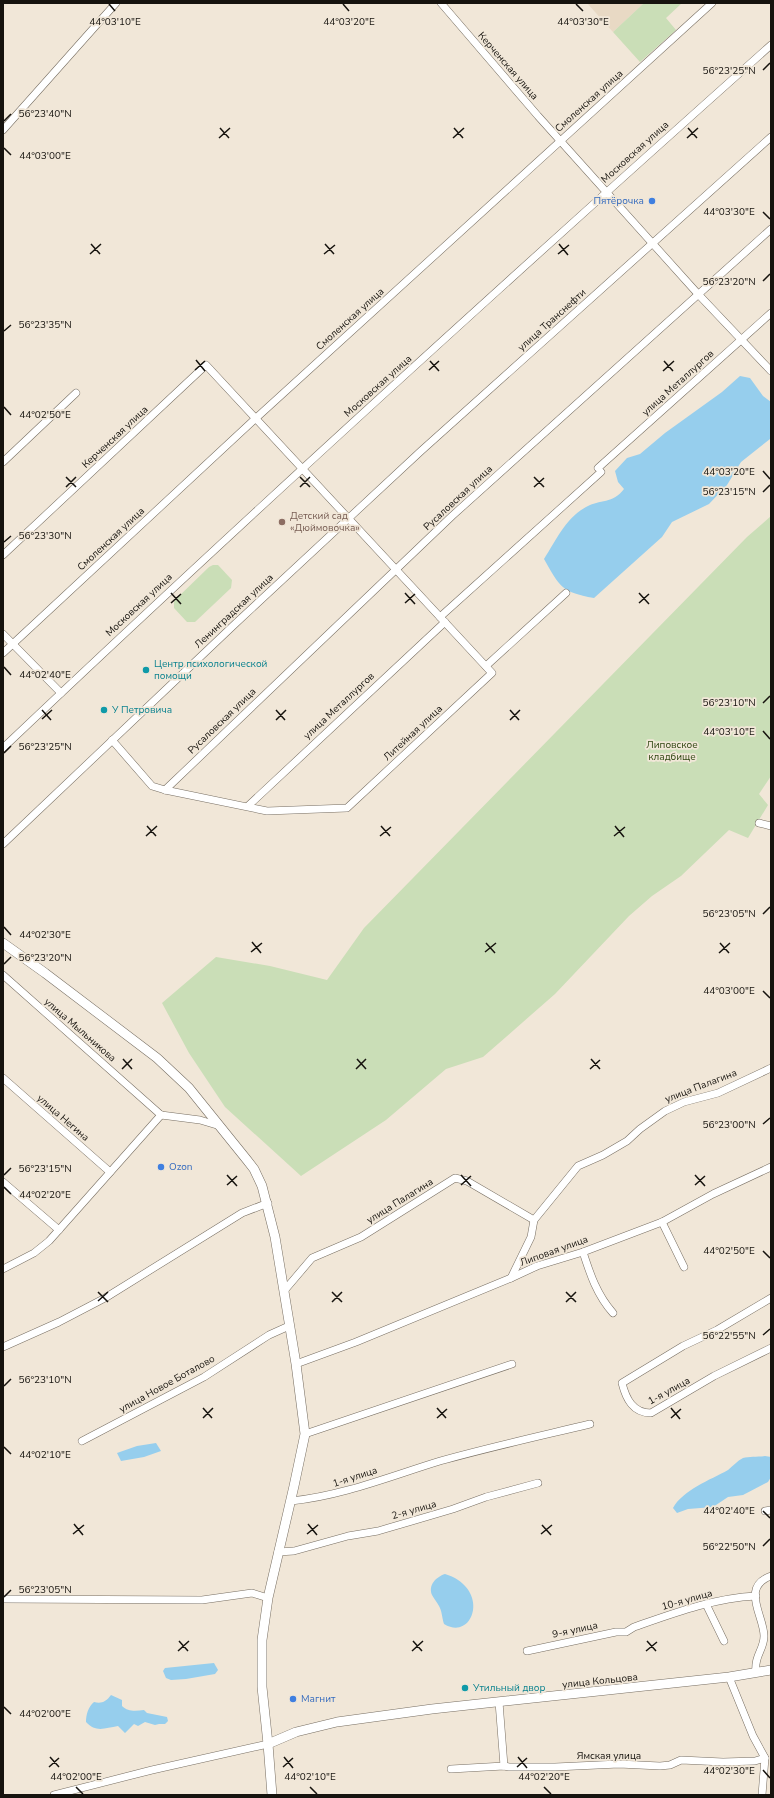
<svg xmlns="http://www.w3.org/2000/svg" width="774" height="1798" viewBox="0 0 774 1798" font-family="'Nunito Sans',sans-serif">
  <rect width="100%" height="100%" fill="#f1e7d8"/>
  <path fill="#e8d9c4" d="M 587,3 L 644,3 L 613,32 Z"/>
  <g fill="#cadeb7">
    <path d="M 644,3 L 682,3 L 666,18 L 676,30 L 640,62 L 613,32 Z"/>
    <path d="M 771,516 L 771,776 L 759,794 L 768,805 L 748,838 L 729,830 L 681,876 L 652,896 L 629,916 L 555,994 L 483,1057 L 446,1069 L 386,1120 L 301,1176 L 225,1107 L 189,1053 L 162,1003 L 216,957 L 270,966 L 327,980 L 364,928 L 747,537 Z"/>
    <path d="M 213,565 L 218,565 L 232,580 L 231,588 L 195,622 L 187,622 L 174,608 L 174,601 L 209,567 Z"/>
  </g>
  <g fill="#96ceed">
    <path d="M 740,376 L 750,378 L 763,396 L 771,402 L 770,439 L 741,462 L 727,485 L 709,504 L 672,522 L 662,537 L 594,598 C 561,592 560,587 544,559 C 557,539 565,519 586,507 C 600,499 613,504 624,489 L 618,482 L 615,471 L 627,458 L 640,454 L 665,433 L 722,392 Z"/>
    <path d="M 156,1443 L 161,1451 L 144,1457 L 121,1461 L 117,1453 L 137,1446 Z"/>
    <path d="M 765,1456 L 771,1457 L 771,1477 L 768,1482 L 743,1495 L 728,1497 L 713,1507 L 688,1509 L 677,1513 L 673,1508 C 683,1490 710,1480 728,1470 C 733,1466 737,1461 743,1458 C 749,1456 758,1457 765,1456 Z"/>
    <path d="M 445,1574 C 491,1588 474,1642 444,1624 C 442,1618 442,1611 439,1606 C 437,1602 434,1599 432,1595 C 428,1585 436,1577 445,1574 Z"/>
    <path d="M 214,1663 L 218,1670 L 215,1674 L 186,1679 L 171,1680 L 166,1678 L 163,1671 L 165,1668 Z"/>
    <path d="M 111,1695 L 122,1700 L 122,1706 C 128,1712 136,1711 144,1710 L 147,1713 L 167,1717 L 168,1721 L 165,1724 L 159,1724 L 155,1725 L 145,1722 L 138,1726 L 134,1724 L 125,1733 L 118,1726 C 105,1728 96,1733 86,1722 C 86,1715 88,1707 94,1702 C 101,1704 106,1702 111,1695 Z"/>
  </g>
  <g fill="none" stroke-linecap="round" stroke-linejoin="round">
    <defs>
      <g id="street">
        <path d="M 441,3 L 538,116 L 698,294 L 771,371"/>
        <path d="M 3,130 L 116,3"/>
        <path d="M 3,462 L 76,393"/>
        <path d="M 598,468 L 771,313"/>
        <path d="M 3,555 L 206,365 L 492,673 L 347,808 L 267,811 L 165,790 L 152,786 L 112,740"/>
        <path d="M 440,617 L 601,472"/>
        <path d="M 3,634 L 61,693"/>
        <path d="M 3,653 L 255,419 L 712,3"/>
        <path d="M 486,666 L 566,593"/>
        <path d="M 3,748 C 255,509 512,276 771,45"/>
        <path d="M 165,790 L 452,516 L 771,229"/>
        <path d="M 248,806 L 445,622"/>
        <path d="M 759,823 L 771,826"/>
        <path d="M 3,844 L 236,623 L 421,451 L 771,137"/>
        <path d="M 3,975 L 161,1115"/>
        <path d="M 3,1078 L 110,1172"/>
        <path d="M 161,1115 L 200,1120 L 220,1126"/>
        <path d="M 3,1182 L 59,1230"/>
        <path d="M 662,1222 L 684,1267"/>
        <path d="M 583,1252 C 590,1274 597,1295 613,1313"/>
        <path d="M 3,1269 L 34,1253 L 49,1241 L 161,1115"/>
        <path d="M 511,1278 L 531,1237 L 534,1220 L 578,1166 L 603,1155 L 627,1141 L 640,1129 L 665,1111 L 684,1102 L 718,1093 L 771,1068"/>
        <path d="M 284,1291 L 312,1258 L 361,1237 L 455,1178 L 467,1181 L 534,1220"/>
        <path d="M 771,1298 L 717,1330 L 683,1346 L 622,1383 C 626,1399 633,1413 651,1413 L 714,1376 L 771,1348"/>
        <path d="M 3,1347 L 59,1322 L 105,1298 L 242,1213 L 268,1203"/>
        <path d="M 296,1364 L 356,1342 L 511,1278 L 537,1266 L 583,1252 L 662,1222 L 713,1194 L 771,1167"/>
        <path d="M 305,1434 L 512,1364"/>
        <path d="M 82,1441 L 204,1377 L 269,1335 L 289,1326"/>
        <path d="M 291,1501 C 342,1496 391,1476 440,1461 C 490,1447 540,1436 590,1424"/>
        <path d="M 765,1511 L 771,1510"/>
        <path d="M 278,1552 L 294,1551 L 348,1536 L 378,1531 L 453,1509 L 486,1497 L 538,1483"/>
        <path d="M 3,1599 L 202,1600 L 252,1593 L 268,1598"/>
        <path d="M 706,1604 L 724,1641"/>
        <path d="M 527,1651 L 616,1632 L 626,1632 L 634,1627 C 674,1613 714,1598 756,1596"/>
        <path d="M 756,1673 C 754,1655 764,1650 764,1636 C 764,1616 740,1587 771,1576"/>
        <path d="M 729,1677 L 753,1736 L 765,1758 L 762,1795"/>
        <path d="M 499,1702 L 504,1766"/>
        <path d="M 451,1769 L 504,1766 L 509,1767 L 555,1767 L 619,1764 L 660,1766 L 670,1765 L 681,1760 L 723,1762 L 755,1761 L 765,1758"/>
        <path d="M 54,1795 L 152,1770 L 268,1744"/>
      </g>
      <g id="secondary">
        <path d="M 3,943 L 45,973 L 157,1058 L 189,1088 L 247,1160 L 254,1169 L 262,1186 L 275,1237 L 296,1364 L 305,1434 L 294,1486 L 268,1598 L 262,1640 L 262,1687 L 268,1744 L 272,1795"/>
        <path d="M 268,1744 L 296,1732 L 337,1722 L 432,1709 L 729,1677 L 771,1670"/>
      </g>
    </defs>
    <use href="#street" stroke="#776e62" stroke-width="8"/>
    <use href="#secondary" stroke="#776e62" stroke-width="10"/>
    <use href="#street" stroke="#fff" stroke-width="7"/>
    <use href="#secondary" stroke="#fff" stroke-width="9"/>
  </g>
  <path fill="none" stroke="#16130e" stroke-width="1.5" d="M 109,4 L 115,11M 343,4 L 349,11M 576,4 L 583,11M 763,70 L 770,63M 4,121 L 11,114M 220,128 L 229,138M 454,128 L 463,138M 688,128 L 697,138M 219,138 L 230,128M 453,138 L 464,128M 687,138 L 698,128M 4,148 L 11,155M 763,212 L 770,219M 91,244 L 100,254M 325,244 L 334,254M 559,244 L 568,255M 90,254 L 101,244M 324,254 L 335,245M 558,254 L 569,245M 763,281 L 770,274M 4,331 L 11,325M 196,360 L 205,371M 430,361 L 439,371M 664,361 L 673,371M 195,370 L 205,361M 429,370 L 439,361M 663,371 L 674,361M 4,407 L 11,415M 763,471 L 770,479M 66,477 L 76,487M 300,477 L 310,487M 534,477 L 544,487M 66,487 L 76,477M 300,487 L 310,477M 534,487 L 544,478M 763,492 L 770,485M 4,542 L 11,536M 171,593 L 181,604M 405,593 L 415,604M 639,593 L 649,604M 171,603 L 181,594M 405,603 L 415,594M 639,603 L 649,594M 4,667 L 11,675M 763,703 L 770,696M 42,710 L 51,720M 276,710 L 285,720M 510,710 L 519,720M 42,719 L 52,710M 276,720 L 286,710M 510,720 L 520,710M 763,731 L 770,739M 4,753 L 11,746M 147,826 L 156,836M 381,826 L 390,836M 615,826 L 624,837M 146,836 L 157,826M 380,836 L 391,827M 614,836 L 625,827M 763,914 L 770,907M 4,927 L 11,935M 252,942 L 261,953M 486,943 L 495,953M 720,943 L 729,953M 251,952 L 262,943M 485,952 L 496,943M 719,953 L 730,943M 4,964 L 11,957M 763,991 L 770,998M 123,1059 L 132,1069M 357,1059 L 366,1069M 591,1059 L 600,1069M 122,1069 L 132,1059M 356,1069 L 366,1059M 590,1069 L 600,1060M 763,1124 L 770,1118M 4,1175 L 11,1168M 227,1175 L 237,1186M 461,1175 L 471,1186M 695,1175 L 705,1186M 227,1185 L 237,1176M 461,1185 L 471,1176M 695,1185 L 705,1176M 4,1187 L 11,1194M 763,1251 L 770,1258M 98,1292 L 108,1302M 332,1292 L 342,1302M 566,1292 L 576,1302M 98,1301 L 108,1292M 332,1302 L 342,1292M 566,1302 L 576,1292M 763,1335 L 770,1329M 4,1386 L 11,1379M 203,1408 L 212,1418M 437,1408 L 446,1418M 671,1408 L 680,1419M 203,1418 L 213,1408M 437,1418 L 447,1409M 671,1418 L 681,1409M 4,1447 L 11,1454M 763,1511 L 770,1518M 74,1524 L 83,1535M 308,1524 L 317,1535M 542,1525 L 551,1535M 73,1534 L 84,1525M 307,1534 L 318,1525M 541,1534 L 552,1525M 763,1546 L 770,1539M 4,1597 L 11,1590M 179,1641 L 188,1651M 413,1641 L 422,1651M 647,1641 L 656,1651M 178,1651 L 189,1641M 412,1651 L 423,1641M 646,1651 L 657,1642M 4,1707 L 11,1714M 50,1757 L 59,1767M 284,1757 L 293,1768M 518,1757 L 527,1768M 49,1767 L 59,1758M 283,1767 L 293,1758M 517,1767 L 527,1758M 763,1770 L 770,1778M 76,1787 L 83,1794M 310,1787 L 317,1794M 544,1787 L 551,1794"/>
  <g fill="#3f7fe0" stroke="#f1e7d8" stroke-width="1.5">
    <circle cx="652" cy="201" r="4"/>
    <circle cx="161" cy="1167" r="4"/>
    <circle cx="293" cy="1699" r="4"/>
  </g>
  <circle fill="#8d6e63" stroke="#f1e7d8" stroke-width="1.5" cx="282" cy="522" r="4"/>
  <g fill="#0f9aa8" stroke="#f1e7d8" stroke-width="1.5">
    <circle cx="146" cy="670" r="4"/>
    <circle cx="104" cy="710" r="4"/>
    <circle cx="465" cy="1688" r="4"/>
  </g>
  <g text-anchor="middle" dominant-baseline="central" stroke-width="3.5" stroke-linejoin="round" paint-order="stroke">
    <g font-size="10" fill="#16130e" stroke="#f1e7d8">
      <text transform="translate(508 66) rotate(49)">Керченская улица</text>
      <text transform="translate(589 101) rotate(-42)">Смоленская улица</text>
      <text transform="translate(635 152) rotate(-42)">Московская улица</text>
      <text transform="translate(350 319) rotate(-42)">Смоленская улица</text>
      <text transform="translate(552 320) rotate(-42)">улица Транснефти</text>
      <text transform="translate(678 383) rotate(-42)">улица Металлургов</text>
      <text transform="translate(378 386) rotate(-42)">Московская улица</text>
      <text transform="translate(115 437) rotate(-43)">Керченская улица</text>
      <text transform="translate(458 498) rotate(-43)">Русаловская улица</text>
      <text transform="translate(111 539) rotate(-43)">Смоленская улица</text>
      <text transform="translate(139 605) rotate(-43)">Московская улица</text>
      <text transform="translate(234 611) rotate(-43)">Ленинградская улица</text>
      <text transform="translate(339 706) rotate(-43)">улица Металлургов</text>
      <text transform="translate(222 721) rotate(-44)">Русаловская улица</text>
      <text transform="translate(413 733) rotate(-43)">Литейная улица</text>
      <text transform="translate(80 1030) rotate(41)">улица Мыльникова</text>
      <text transform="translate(701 1086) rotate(-21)">улица Палагина</text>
      <text transform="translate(63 1118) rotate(41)">улица Негина</text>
      <text transform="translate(400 1201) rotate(-32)">улица Палагина</text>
      <text transform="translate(554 1251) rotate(-20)">Липовая улица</text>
      <text transform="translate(167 1384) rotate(-29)">улица Новое Боталово</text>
      <text transform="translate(669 1391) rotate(-29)">1-я улица</text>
      <text transform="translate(355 1477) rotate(-18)">1-я улица</text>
      <text transform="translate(414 1510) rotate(-16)">2-я улица</text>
      <text transform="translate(687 1600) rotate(-16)">10-я улица</text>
      <text transform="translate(575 1630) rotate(-12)">9-я улица</text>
      <text transform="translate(600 1681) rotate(-6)">улица Кольцова</text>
      <text x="609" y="1756">Ямская улица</text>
    </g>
    <g font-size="10" fill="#366cbe" stroke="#f1e7d8" text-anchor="start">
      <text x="644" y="201" text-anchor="end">Пятёрочка</text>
      <text x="169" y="1167">Ozon</text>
      <text x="301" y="1699">Магнит</text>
    </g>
    <g font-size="10" fill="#785e54" stroke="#f1e7d8" text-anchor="start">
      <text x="290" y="516">Детский сад<tspan x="290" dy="12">«Дюймовочка»</tspan></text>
    </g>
    <g font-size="10" fill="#0d838f" stroke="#f1e7d8" text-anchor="start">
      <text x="154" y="664">Центр психологической<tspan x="154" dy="12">помощи</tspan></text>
      <text x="112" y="710">У Петровича</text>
      <text x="473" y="1688">Утильный двор</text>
    </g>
    <g font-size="10" fill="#2f4611" stroke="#f1e7d8">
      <text x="672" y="745">Липовское<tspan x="672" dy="12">кладбище</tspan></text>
    </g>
  </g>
  <g font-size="10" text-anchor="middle" fill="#16130e" stroke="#f1e7d8" stroke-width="3.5" stroke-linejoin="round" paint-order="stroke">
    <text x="115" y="25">44°03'10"E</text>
    <text x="349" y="25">44°03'20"E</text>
    <text x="583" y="25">44°03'30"E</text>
    <text x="729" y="74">56°23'25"N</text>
    <text x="45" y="117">56°23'40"N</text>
    <text x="45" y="159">44°03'00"E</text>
    <text x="729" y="215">44°03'30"E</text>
    <text x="729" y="285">56°23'20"N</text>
    <text x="45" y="328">56°23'35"N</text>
    <text x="45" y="418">44°02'50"E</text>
    <text x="729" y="475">44°03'20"E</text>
    <text x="729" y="495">56°23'15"N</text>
    <text x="45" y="539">56°23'30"N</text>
    <text x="45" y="678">44°02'40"E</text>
    <text x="729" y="706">56°23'10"N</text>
    <text x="729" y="735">44°03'10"E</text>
    <text x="45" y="750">56°23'25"N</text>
    <text x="729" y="917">56°23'05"N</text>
    <text x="45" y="938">44°02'30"E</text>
    <text x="45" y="961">56°23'20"N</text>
    <text x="729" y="994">44°03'00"E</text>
    <text x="729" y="1128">56°23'00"N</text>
    <text x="45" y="1172">56°23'15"N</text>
    <text x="45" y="1198">44°02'20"E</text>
    <text x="729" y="1254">44°02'50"E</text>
    <text x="729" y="1339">56°22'55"N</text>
    <text x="45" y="1383">56°23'10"N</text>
    <text x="45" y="1458">44°02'10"E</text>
    <text x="729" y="1514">44°02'40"E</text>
    <text x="729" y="1550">56°22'50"N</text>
    <text x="45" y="1593">56°23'05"N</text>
    <text x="45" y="1717">44°02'00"E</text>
    <text x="729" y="1774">44°02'30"E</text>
    <text x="76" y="1780">44°02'00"E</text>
    <text x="310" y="1780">44°02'10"E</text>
    <text x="544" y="1780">44°02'20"E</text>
  </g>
  <rect width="774" height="1798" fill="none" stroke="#16130e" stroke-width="8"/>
</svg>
